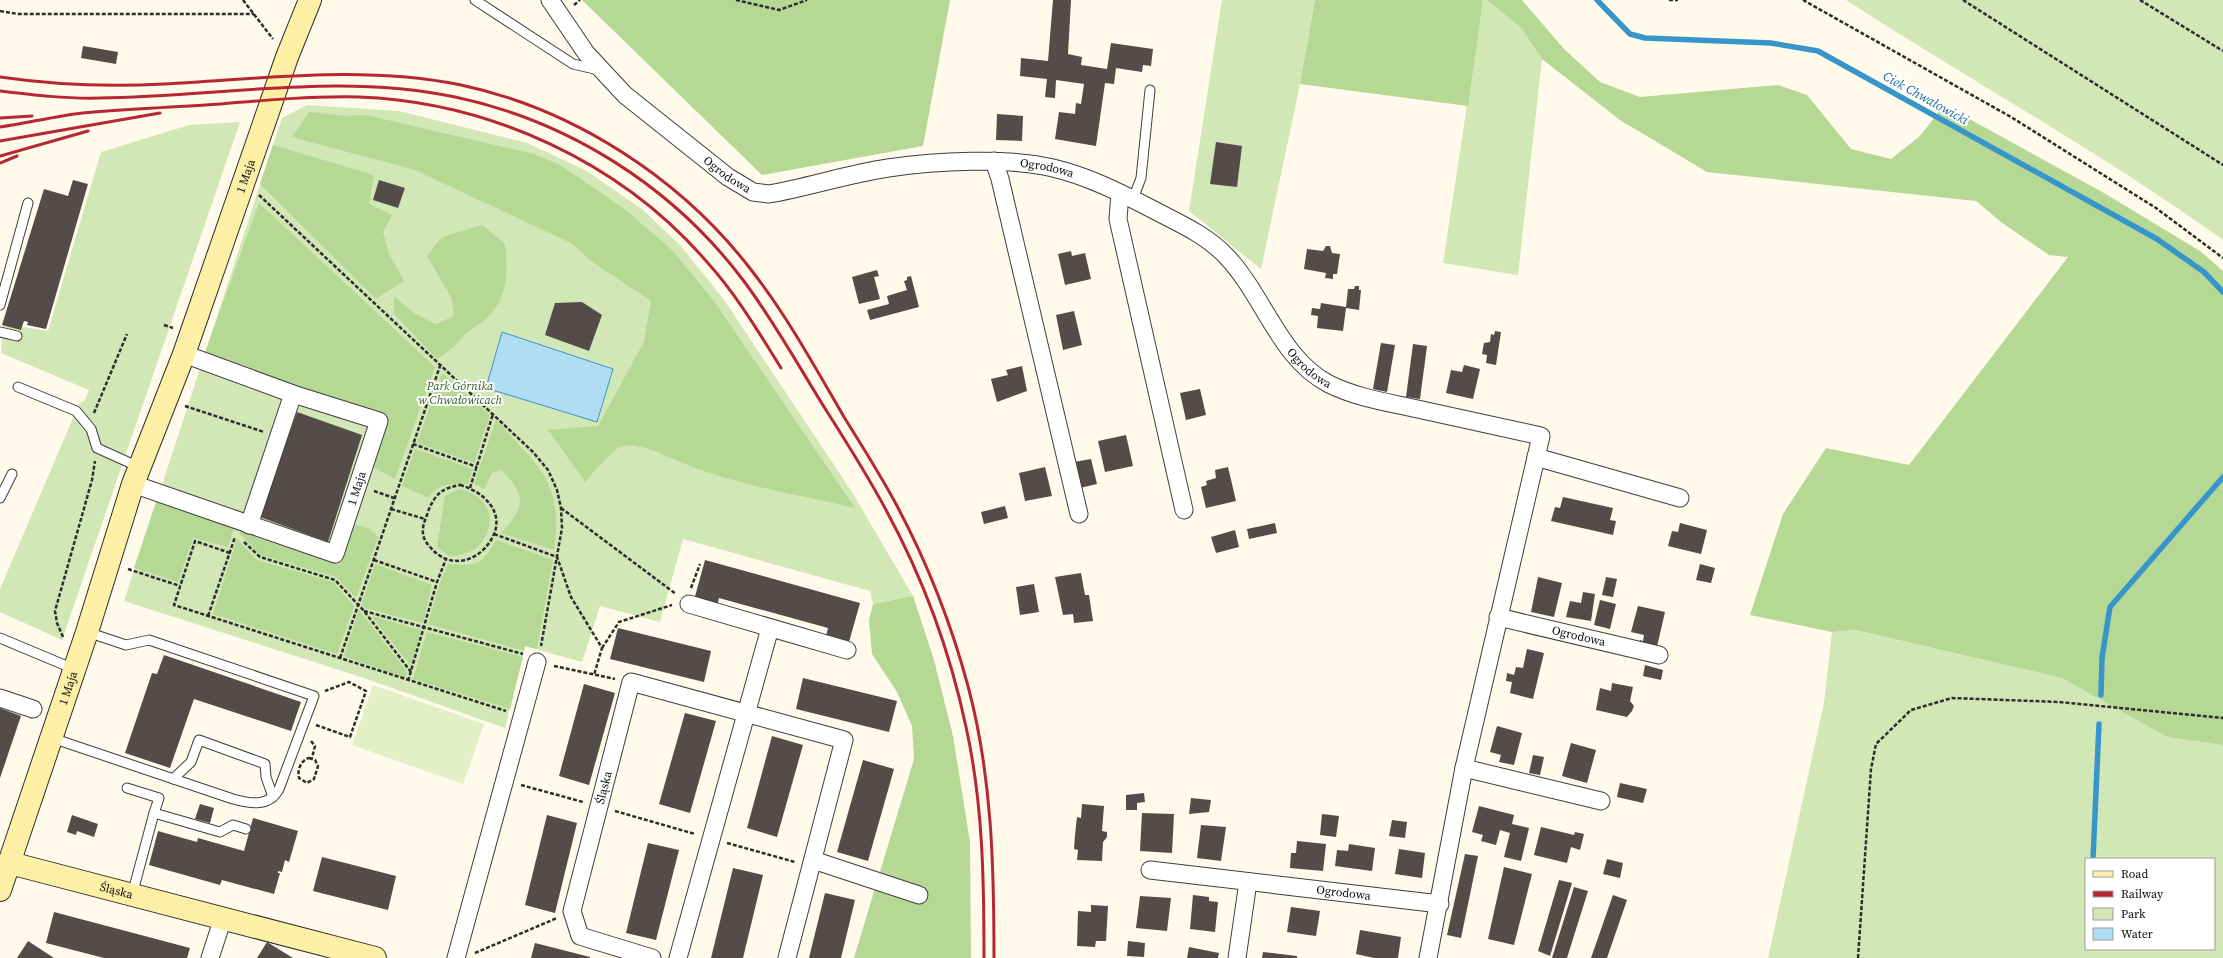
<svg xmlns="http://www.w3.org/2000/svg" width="2223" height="958" viewBox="0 0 2223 958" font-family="'Source Serif 4',serif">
  <rect width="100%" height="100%" fill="#fffaea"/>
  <g fill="#d1e7b5" fill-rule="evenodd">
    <path d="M 1222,0 L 1315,0 L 1300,84 L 1261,269 L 1189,211 Z"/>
    <path d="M 1483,0 L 1487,0 L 1522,29 L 1542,59 L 1518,275 L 1443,263 Z"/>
    <path d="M 1846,0 L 2223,0 L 2223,240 C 2102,153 1971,81 1846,0 Z"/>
    <path d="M 307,105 L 399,111 L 527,143 L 587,171 L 643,210 L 680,245 L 725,301 L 852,492 L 913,596 L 873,604 L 870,591 L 683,539 L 660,622 L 600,606 L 582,662 L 525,646 L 505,728 L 364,678 L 124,601 L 282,118 Z"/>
    <path d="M 240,122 L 62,640 L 0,612 L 0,589 L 79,404 L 85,400 L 89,390 L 1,353 L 3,324 L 48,331 L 101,152 L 189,125 Z"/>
    <path d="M 1854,630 L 2062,678 L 2167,737 L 2223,745 L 2223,958 L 1768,958 L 1824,703 L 1832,632 ZM 2086,859 L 2214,859 L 2214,949 L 2086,949 Z"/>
  </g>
  <g fill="#b5d895">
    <path d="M 582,0 L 950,0 L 923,146 L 762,175 Z"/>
    <path d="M 1315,0 L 1483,0 L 1468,106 L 1300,84 Z"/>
    <path d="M 1487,0 L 1522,0 L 1564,49 L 1600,82 L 1640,97 L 1778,85 L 1807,95 L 1851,149 L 1891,159 L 1920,136 L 1944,105 L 2104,193 L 2200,251 L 2223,271 L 2223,745 L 2167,737 L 2062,678 L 1855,630 L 1832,632 L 1750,615 L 1783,514 L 1826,448 L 1909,465 L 2068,257 L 2049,255 L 2001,222 L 1976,201 L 1707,172 L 1620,120 L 1542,59 L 1522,29 Z"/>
    <path d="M 309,112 L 346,116 L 366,115 L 534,154 L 562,166 L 623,208 L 672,250 L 714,301 L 855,508 C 796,494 734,485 678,461 C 664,455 636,441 620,447 C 611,451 592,474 585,482 L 548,430 L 598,426 L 644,342 L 651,301 L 591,261 L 571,243 L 415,170 L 292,137 Z"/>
    <path d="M 273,145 L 374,175 L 369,204 L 392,215 L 383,232 L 389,254 L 404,281 L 376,299 L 260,184 Z"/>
    <path d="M 259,203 L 435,367 L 395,479 L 370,465 L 385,419 L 204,355 Z"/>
    <path d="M 482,225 L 505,244 C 508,270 508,298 487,318 C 481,323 475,326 469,331 C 458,341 451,351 437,359 L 394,314 L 394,296 L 415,314 L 436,324 L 454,316 L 451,297 L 427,256 L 442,237 Z"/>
    <path d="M 442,373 L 490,415 L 474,463 L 417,443 Z"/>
    <path d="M 496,420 C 538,466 564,482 554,550 L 501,533 C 525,507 527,497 502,470 L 492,473 L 484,489 L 474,484 Z"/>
    <path d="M 415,449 L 473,469 L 468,484 C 454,484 435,483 429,498 L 402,486 Z"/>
    <path d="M 459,489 C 483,494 498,514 485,537 C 482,542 479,546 475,549 C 468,553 458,555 451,557 L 437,547 L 445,496 Z"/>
    <path d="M 158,496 L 235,525 L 228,547 L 193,538 L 178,582 L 134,568 Z"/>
    <path d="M 349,523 L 368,528 L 378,537 L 356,598 L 336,577 L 260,555 L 240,534 L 243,526 L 337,558 Z"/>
    <path d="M 237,539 L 257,560 L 333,582 L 354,606 L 337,654 L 213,614 Z"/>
    <path d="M 496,540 L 553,560 L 537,649 L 525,646 L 524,651 L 428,624 L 439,586 L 448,564 C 477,566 481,566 496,540 Z"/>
    <path d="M 375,564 L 432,585 L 423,623 L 364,608 L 362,603 Z"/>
    <path d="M 913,596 L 934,660 L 953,736 L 970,842 L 971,958 L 854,958 L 914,759 L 912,726 L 897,692 L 872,654 L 869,620 L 873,604 Z"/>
    <path d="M 359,610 L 407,672 L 405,678 L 344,656 Z"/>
    <path d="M 371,616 L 421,630 L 411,666 Z"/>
    <path d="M 427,632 L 523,657 L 510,709 L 413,679 Z"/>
  </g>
  <path fill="#e2efc7" d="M 373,685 L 484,724 L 463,784 L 352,745 Z"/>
  <path fill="#b0ddf4" stroke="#3895ca" d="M 502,332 L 613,369 L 597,422 L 486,388 Z"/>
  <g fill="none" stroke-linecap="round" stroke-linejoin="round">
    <g stroke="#3895ca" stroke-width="5.5">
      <path d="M 1597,0 L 1630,34 L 1645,38 L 1771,43 L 1818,51 L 2157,239 L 2204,272 L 2223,292"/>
      <path d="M 2101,695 L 2102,658 L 2110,607 L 2223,477"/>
      <path d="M 2093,859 L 2099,724"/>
    </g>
  </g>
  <g fill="#544c48">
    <path d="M 1053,0 L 1071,0 L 1068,54 L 1082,57 L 1081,65 L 1107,69 L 1111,43 L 1153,49 L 1151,66 L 1143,65 L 1142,72 L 1116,68 L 1114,84 L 1105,83 L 1096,146 L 1055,139 L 1059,112 L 1075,114 L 1076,103 L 1081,104 L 1084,84 L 1056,80 L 1055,98 L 1045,97 L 1047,79 L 1020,76 L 1021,58 L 1048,61 Z"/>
    <path d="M 83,46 L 118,52 L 116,64 L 81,58 Z"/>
    <path d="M 997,114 L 1023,116 L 1022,141 L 996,140 Z"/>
    <path d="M 1216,142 L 1242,146 L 1237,187 L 1210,184 Z"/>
    <path d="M 73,180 L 88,184 L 46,329 L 27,325 L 28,322 L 24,321 L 21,330 L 2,325 L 44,189 L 68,196 Z"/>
    <path d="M 379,180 L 405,188 L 398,208 L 373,200 Z"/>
    <path d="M 1326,246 L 1330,246 L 1332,253 L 1340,254 L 1337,274 L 1333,274 L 1333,279 L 1325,278 L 1326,273 L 1304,269 L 1307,249 L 1323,251 Z"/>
    <path d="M 1071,251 L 1072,256 L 1085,253 L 1091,279 L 1065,285 L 1058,254 Z"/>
    <path d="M 877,270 L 879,276 L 874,277 L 880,299 L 859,304 L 852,277 Z"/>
    <path d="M 911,276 L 919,307 L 870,320 L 867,310 L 889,304 L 887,296 L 907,290 L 904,281 L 907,280 L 907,277 Z"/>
    <path d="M 1355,286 L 1359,286 L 1359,290 L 1361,290 L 1359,310 L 1346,308 L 1343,331 L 1317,328 L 1318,316 L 1311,315 L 1312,308 L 1320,309 L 1321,303 L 1346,307 L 1348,289 L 1354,289 Z"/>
    <path d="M 582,302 L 602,315 L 589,351 L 545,335 L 555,303 Z"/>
    <path d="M 1074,311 L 1082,345 L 1063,350 L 1056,315 Z"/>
    <path d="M 1495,331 L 1501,332 L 1496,365 L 1486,363 L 1487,355 L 1482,354 L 1484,343 L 1490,342 L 1491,334 L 1494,335 Z"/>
    <path d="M 1381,343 L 1395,345 L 1387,392 L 1373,389 Z"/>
    <path d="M 1413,344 L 1427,346 L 1420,399 L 1406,397 Z"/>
    <path d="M 1464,365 L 1480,369 L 1473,399 L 1446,393 L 1451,370 L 1462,372 Z"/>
    <path d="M 1022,366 L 1027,391 L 997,402 L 991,379 L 1008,375 L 1006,370 Z"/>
    <path d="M 1200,389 L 1206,415 L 1186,420 L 1180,393 Z"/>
    <path d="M 297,412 L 362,435 L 328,542 L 260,517 Z"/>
    <path d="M 1126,435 L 1133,466 L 1105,472 L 1098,441 Z"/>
    <path d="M 1091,459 L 1097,484 L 1080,488 L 1074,462 Z"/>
    <path d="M 1045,467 L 1052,496 L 1025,501 L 1019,473 Z"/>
    <path d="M 1228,467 L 1236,501 L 1206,508 L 1201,487 L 1207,485 L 1206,481 L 1216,478 L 1215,470 Z"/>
    <path d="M 1563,497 L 1613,508 L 1610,520 L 1616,521 L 1613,535 L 1551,521 L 1555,507 L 1560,508 Z"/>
    <path d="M 1005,506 L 1008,518 L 984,524 L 981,512 Z"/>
    <path d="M 1275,523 L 1277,533 L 1249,539 L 1247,529 Z"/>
    <path d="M 1680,523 L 1707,530 L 1701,554 L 1668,546 L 1672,531 L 1678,532 Z"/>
    <path d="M 1235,530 L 1239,547 L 1216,553 L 1211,537 Z"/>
    <path d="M 705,560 L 860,603 L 849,642 L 826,636 L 828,628 L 719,598 L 717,607 L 694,600 Z"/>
    <path d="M 1700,564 L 1715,568 L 1711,583 L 1696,580 Z"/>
    <path d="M 1081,573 L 1085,595 L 1089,595 L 1093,621 L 1074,623 L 1073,614 L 1063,615 L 1055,577 Z"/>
    <path d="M 1538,577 L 1562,583 L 1554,617 L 1531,612 Z"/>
    <path d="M 1606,577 L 1617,579 L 1613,597 L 1602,595 Z"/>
    <path d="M 1034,584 L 1039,612 L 1020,615 L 1016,587 Z"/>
    <path d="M 1583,592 L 1595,594 L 1591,621 L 1566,617 L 1570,601 L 1581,603 Z"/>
    <path d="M 1600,600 L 1616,604 L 1610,629 L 1594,625 Z"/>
    <path d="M 1638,606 L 1665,612 L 1656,651 L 1638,647 L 1640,640 L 1643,641 L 1644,635 L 1631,632 Z"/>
    <path d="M 618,628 L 711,651 L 704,682 L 610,659 Z"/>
    <path d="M 1527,649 L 1544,653 L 1533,699 L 1510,693 L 1512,682 L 1506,681 L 1507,673 L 1514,675 L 1516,667 L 1523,668 Z"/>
    <path d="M 164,655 L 301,702 L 291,731 L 194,699 L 170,768 L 125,753 L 152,673 L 157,674 Z"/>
    <path d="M 1645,665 L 1663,670 L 1661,680 L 1643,676 Z"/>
    <path d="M 803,678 L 897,701 L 889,732 L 796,709 Z"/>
    <path d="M 1612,683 L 1633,687 L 1630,701 L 1634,706 L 1632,711 L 1627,717 L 1596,710 L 1600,688 L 1611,691 Z"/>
    <path d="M 584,684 L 615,693 L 589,785 L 559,776 Z"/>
    <path d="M 0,708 L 21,716 L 0,778 Z"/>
    <path d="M 685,713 L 716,721 L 690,813 L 659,804 Z"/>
    <path d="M 1497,726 L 1522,733 L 1514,765 L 1499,762 L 1501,755 L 1490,752 Z"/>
    <path d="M 772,736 L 803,745 L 777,837 L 747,828 Z"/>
    <path d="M 1571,743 L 1596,750 L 1587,783 L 1562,776 Z"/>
    <path d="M 1533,755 L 1544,757 L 1540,775 L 1529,773 Z"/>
    <path d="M 863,760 L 894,769 L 868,861 L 837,852 Z"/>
    <path d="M 1620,783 L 1647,789 L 1643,803 L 1617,797 Z"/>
    <path d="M 1144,793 L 1145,802 L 1137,803 L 1137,810 L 1126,810 L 1126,795 Z"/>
    <path d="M 1191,798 L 1211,800 L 1209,812 L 1189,814 Z"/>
    <path d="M 200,804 L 214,808 L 210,823 L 195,819 Z"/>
    <path d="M 1082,804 L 1104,806 L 1102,831 L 1107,832 L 1107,837 L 1103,842 L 1102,861 L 1077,860 L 1078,850 L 1074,849 L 1075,835 L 1077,817 L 1081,818 Z"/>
    <path d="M 1479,806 L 1514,815 L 1512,824 L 1529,828 L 1521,861 L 1504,857 L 1510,833 L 1500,830 L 1496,845 L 1481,841 L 1483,835 L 1472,832 Z"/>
    <path d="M 1142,813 L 1174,814 L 1172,853 L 1140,851 Z"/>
    <path d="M 1322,814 L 1339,816 L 1336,837 L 1320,835 Z"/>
    <path d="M 72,815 L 98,824 L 94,837 L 77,831 L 76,835 L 67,832 Z"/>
    <path d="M 547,815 L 577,823 L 555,913 L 525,905 Z"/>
    <path d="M 253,818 L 298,831 L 289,862 L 285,860 L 282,872 L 278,871 L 278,873 L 280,873 L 274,894 L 222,880 L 220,885 L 149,865 L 158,831 L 197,842 L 198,838 L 244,851 Z"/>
    <path d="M 1392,820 L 1407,822 L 1405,838 L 1389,836 Z"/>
    <path d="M 1201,825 L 1226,827 L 1221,861 L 1197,858 Z"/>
    <path d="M 1541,827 L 1574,835 L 1575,832 L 1584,834 L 1580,850 L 1571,847 L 1567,863 L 1534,855 Z"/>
    <path d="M 1297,841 L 1326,844 L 1323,871 L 1290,868 L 1291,853 L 1296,853 Z"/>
    <path d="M 648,843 L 679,850 L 656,940 L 626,933 Z"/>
    <path d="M 1349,844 L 1375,848 L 1372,871 L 1335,866 L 1337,850 L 1348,851 Z"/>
    <path d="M 1399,849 L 1425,853 L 1422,878 L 1395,874 Z"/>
    <path d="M 1465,854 L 1478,856 L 1461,938 L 1447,935 Z"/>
    <path d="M 322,857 L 396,876 L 388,910 L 313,891 Z"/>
    <path d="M 1607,859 L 1623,863 L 1620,878 L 1603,874 Z"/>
    <path d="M 1504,867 L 1532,874 L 1514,945 L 1488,939 Z"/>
    <path d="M 733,868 L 763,875 L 743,958 L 711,958 Z"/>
    <path d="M 1559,880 L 1572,883 L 1550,956 L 1538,951 Z"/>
    <path d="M 1574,887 L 1588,891 L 1567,958 L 1552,958 Z"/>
    <path d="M 825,893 L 855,900 L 841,958 L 809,958 Z"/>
    <path d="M 1193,895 L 1209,897 L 1209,901 L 1218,902 L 1215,932 L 1190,929 Z"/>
    <path d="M 1613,895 L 1627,900 L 1607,958 L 1591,958 Z"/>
    <path d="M 1140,896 L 1171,898 L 1167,931 L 1136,928 Z"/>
    <path d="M 1091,905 L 1108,906 L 1106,941 L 1096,941 L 1095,947 L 1077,946 L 1078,911 L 1091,912 Z"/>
    <path d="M 1291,907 L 1320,911 L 1316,936 L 1287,932 Z"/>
    <path d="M 54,912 L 190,948 L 187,958 L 104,958 L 46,943 Z"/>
    <path d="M 1360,930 L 1401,937 L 1398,958 L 1374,958 L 1356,954 Z"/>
    <path d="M 28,941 L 54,958 L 17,958 Z"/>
    <path d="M 1128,941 L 1145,943 L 1144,957 L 1127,956 Z"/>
    <path d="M 267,942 L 293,958 L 257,958 Z"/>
    <path d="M 535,943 L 590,957 L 590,958 L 531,958 Z"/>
    <path d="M 1189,947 L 1219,953 L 1218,958 L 1187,958 Z"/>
    <path d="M 1263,952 L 1297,956 L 1297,958 L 1262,958 Z"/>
  </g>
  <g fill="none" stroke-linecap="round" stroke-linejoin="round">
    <defs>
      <g id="lane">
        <path d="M 475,0 L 573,64 L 599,70"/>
        <path d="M 1133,199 L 1141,178 L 1150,90"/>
        <path d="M 0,305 L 28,203"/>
        <path d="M 0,332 L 17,336"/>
        <path d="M 18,387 L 76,411 L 91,429 L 97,448 L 139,467"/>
        <path d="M 0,498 L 12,474"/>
        <path d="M 0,638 L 74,669"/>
        <path d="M 52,738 L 233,799 C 251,804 269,807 279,789 L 314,696 L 149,640 L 126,645 L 87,632"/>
        <path d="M 173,779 L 191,762 L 199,740 L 265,764 L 266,777 L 273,797"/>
        <path d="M 127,788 L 159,798 L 154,813"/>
        <path d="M 132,895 L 154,813 L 220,832 L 233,825 L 246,829"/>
      </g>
      <g id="street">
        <path id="s1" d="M 550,0 L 586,53 L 625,95 L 728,177 L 753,192 L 769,194 C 809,187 848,174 888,168 C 935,161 1008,157 1053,168 C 1087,176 1119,192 1150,208 C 1176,222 1206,234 1227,257 C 1264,296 1280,359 1329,384 C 1355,397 1385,402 1413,408 C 1456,417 1498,427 1541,436 L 1464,768 L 1428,958"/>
        <path d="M 994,161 L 1000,179 L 1079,514"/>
        <path d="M 1120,193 L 1118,219 L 1184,510"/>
        <path d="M 1536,457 L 1680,498"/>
        <path id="s2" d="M 133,484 L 335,554 L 379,421 L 293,394 L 184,354"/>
        <path d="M 249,525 L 293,394"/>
        <path d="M 689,604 L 847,650"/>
        <path id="s3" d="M 1498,617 L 1659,655"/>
        <path d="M 0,698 L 33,709"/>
        <path d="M 1464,768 L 1601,801"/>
        <path d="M 813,860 L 919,895"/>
        <path id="s4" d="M 1150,870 L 1440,904"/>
        <path d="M 210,958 L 223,918"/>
        <path d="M 456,958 L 537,662"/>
        <path id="s5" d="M 652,958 L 580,936 L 572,911 L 631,682 L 844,740 L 787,958"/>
        <path d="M 678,958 L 770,628"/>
        <path d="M 1237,958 L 1248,882"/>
      </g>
      <g id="secondary">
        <path id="s6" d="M 10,863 L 375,958"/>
        <path id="s7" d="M 0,890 L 87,632 L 133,484 L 184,354 L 287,57 L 310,0"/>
      </g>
    </defs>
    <use href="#lane" stroke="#3e3e3e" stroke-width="11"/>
    <use href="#street" stroke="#3e3e3e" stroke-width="19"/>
    <use href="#secondary" stroke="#2d2d2d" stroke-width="24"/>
    <g stroke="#2d2d2d" stroke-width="2.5" stroke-dasharray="4 2" stroke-linecap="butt">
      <path d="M 243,0 L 273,39"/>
      <path d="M 736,0 L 779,10 L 807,0"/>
      <path d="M 1669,0 L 1678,0"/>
      <path d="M 1803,0 L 2011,117 L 2156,208 L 2223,258"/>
      <path d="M 1963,0 L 2223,165"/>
      <path d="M 2140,0 L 2223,51"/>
      <path d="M 574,5 L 580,0"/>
      <path d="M 0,11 L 18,14 L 254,14"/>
      <path d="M 259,195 L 533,452 L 548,470 L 557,490 L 561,508 L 562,528 L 541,646"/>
      <path d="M 164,325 L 173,328"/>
      <path d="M 185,406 L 264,432"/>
      <path d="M 94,413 L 127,334"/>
      <path d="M 413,444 L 477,467"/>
      <path d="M 460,485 C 485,492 507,514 491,540 C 477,563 449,569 431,548 C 426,543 422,537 423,529 C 423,523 427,516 429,509 C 436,493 443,488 460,485 Z"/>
      <path d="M 470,488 L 493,414"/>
      <path d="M 374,491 L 394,498"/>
      <path d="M 561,508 L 676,594"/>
      <path d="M 391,509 L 425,519"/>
      <path d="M 494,534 L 557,557 L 571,597 L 602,648 L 594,675"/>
      <path d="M 244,542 L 260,557 L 335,580 L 364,611 L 411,672"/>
      <path d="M 230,553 L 195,541 L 174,605 L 506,711"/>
      <path d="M 374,560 L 437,582"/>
      <path d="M 128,569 L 180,586"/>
      <path d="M 691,588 L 700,564"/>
      <path d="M 364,611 L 523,654"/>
      <path d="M 208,616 L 235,537"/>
      <path d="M 63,637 L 57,623 L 55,611 L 92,480 L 95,461"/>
      <path d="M 602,648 L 619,622 L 672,605"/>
      <path d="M 340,658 L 440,366"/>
      <path d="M 554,666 L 615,679"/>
      <path d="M 408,681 L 437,582 L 446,559"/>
      <path d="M 316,725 L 350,737 L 366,691 L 349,682 L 325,691"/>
      <path d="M 311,741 L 315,746 L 312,758"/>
      <path d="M 309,758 L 315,760 L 318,766 L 314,779 L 307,783 L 299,778 C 297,770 301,760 309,758 Z"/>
      <path d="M 521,785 L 583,802"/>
      <path d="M 615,811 L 695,834"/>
      <path d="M 727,843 L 795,862"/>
      <path d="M 475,953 L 557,918"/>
      <path d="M 1858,958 L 1871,769 L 1876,744 L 1911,710 L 1952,698 L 2059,702 L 2223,718"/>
    </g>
    <use href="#lane" stroke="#fff" stroke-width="9"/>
    <use href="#street" stroke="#fff" stroke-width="17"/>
    <use href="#secondary" stroke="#fdf0a6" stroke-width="22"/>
    <g stroke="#b72733" stroke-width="3">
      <path d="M 0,77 C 55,85 109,87 164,84 C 263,79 362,65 461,85 C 574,109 682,179 752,271 C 787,316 815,367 844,417 C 862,446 880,474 896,504 C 927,562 951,623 968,686 C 992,776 994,866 994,958"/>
      <path d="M 0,91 C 33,95 67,99 100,98 C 218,97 338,72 455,97 C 569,121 673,187 743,280 C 774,321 799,367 826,410 C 847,443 868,476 886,510 C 923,578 950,651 966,727 C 983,803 984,881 984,958"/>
      <path d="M 0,118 L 32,116"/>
      <path d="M 0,127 C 28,123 56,116 83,113 C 129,109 175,107 221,104 C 267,100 313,96 359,97 C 490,102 621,162 707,262 C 736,294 758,331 781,368"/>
      <path d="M 0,141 L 160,113"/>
      <path d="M 0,156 L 88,131"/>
      <path d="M 0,163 L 17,156"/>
    </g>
  </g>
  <g text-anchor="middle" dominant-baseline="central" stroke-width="4" stroke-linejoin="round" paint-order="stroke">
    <g font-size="12" fill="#0b0b0b" stroke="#fff">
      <text stroke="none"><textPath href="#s1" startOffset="580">Ogrodowa</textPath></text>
      <text stroke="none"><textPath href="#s1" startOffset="251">Ogrodowa</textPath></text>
      <text stroke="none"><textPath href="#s7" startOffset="755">1 Maja</textPath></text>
      <text stroke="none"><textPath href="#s1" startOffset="922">Ogrodowa</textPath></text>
      <text stroke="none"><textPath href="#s2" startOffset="283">1 Maja</textPath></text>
      <text stroke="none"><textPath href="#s3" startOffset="83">Ogrodowa</textPath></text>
      <text stroke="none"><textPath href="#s7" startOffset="213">1 Maja</textPath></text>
      <text stroke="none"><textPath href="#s5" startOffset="229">Śląska</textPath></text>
      <text stroke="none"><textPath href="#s6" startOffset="110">Śląska</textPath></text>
      <text stroke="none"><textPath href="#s4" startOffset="195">Ogrodowa</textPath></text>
    </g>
    <g font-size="12" font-style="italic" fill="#2e611e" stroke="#fff">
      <text x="460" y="386">Park Górnika<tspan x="460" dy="14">w Chwałowicach</tspan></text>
    </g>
    <g font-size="13" font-style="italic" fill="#186699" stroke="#fff">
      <text transform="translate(1926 98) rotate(29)">Ciek Chwałowicki</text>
    </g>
  </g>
  <rect x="2085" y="858" width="130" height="92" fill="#ffffff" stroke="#9d9d9d"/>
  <rect x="2093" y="871" width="20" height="6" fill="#fdf0a6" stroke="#9d9d9d"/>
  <text x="2121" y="878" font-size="12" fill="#0b0b0b">Road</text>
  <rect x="2093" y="891" width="20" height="6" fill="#b72733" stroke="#9d9d9d"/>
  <text x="2121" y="898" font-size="12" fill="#0b0b0b">Railway</text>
  <rect x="2093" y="908" width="20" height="12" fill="#d1e7b5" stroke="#9d9d9d"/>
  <text x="2121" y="918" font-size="12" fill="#0b0b0b">Park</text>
  <rect x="2093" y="928" width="20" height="12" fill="#b0ddf4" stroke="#9d9d9d"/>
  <text x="2121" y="938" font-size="12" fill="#0b0b0b">Water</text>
</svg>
